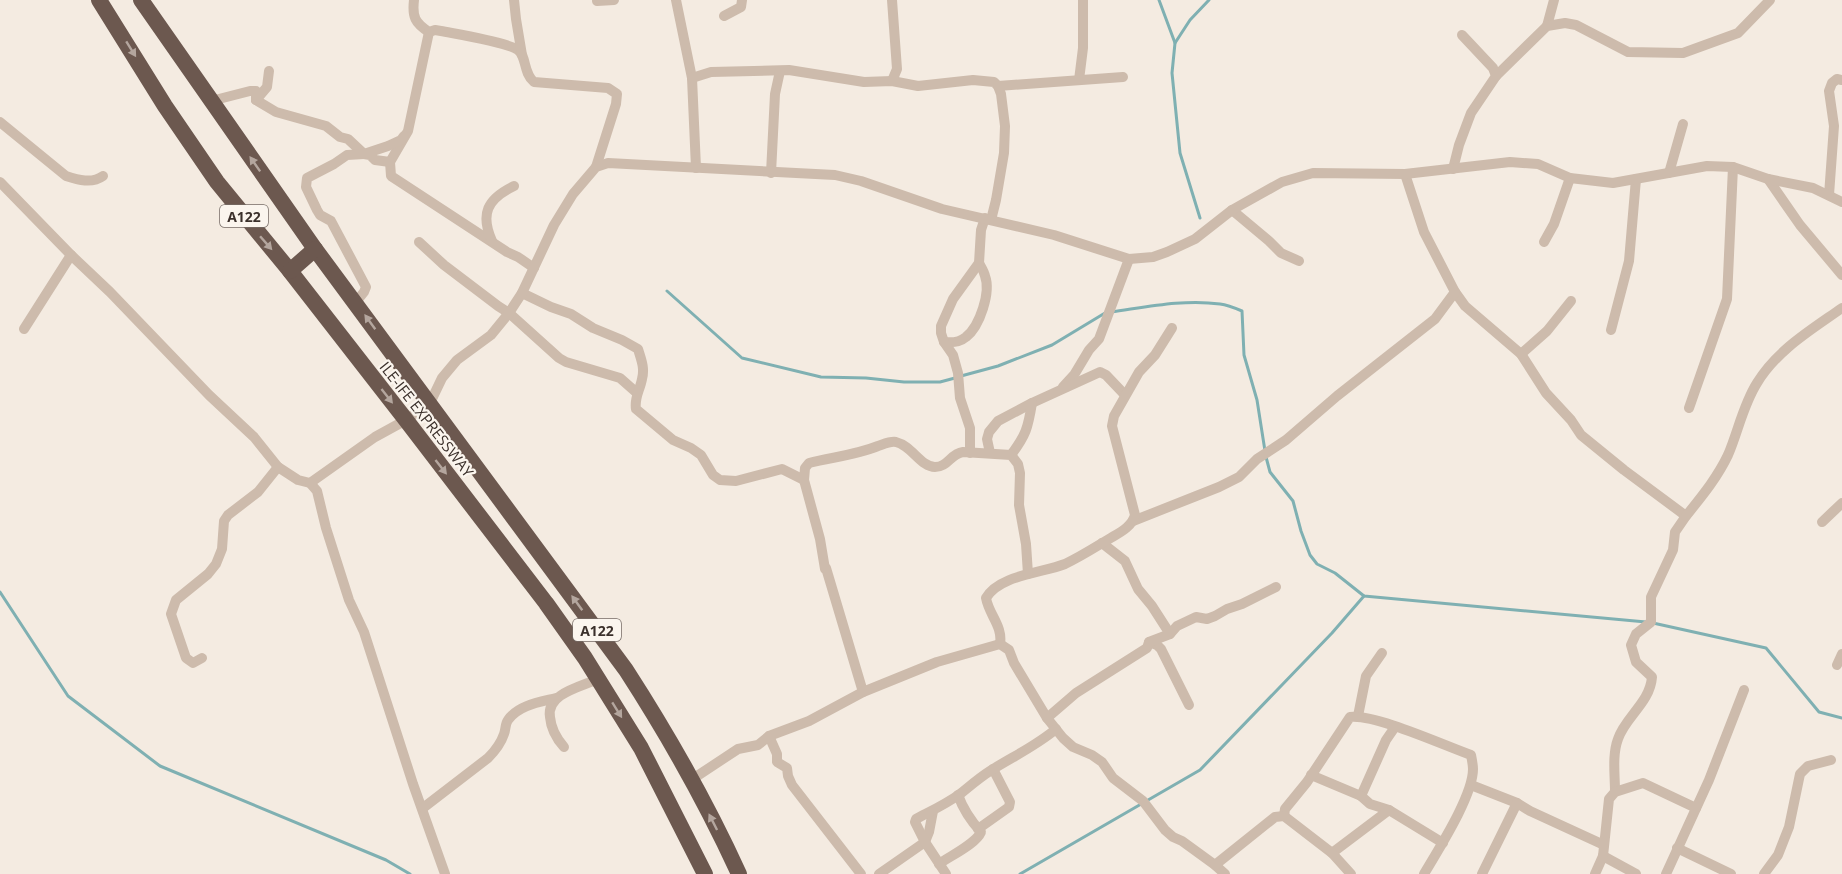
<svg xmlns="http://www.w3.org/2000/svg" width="1842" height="874" viewBox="0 0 1842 874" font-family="'Open Sans',sans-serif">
  <rect width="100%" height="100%" fill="#f4ebe1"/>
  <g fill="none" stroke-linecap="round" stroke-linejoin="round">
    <g stroke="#7fb0b2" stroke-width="3">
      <path d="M 1159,0 L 1175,43 L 1172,73 L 1180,153 L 1200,218"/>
      <path d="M 1175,43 L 1190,20 L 1209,0"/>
      <path d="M 667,291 L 742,358 L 821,377 L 866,378 L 904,382 L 940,382 L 955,378"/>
      <path d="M 1111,312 C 1147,307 1184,299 1220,304 C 1228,305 1235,308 1242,311 L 1244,355 L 1257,400 L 1265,451"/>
      <path d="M 961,376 L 998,366 L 1052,345 L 1105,313"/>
      <path d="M 1266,457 L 1270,472 L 1293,501 L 1301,531 L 1310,555 L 1317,564 L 1335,573 L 1364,596 L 1646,622"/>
      <path d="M 0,592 L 68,696 L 160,766 L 386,860 L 410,874"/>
      <path d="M 1653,623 L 1766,648 L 1819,712 L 1842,718"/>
      <path d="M 1020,874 L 1200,770 L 1332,633 L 1364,596"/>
    </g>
    <g stroke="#cdbbac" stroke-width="10">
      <path d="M 414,0 C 412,17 415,23 429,32 L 435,30 L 441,31 C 456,34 507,42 518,50 C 527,57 523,73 534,82 L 608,88 L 617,94 L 616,104 L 596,167"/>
      <path d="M 514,0 L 516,19 L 522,55"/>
      <path d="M 676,0 L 692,78 L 696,168"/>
      <path d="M 597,1 L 614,0"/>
      <path d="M 724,16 L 741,7 L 742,0"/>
      <path d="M 1547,26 L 1554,0"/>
      <path d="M 429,32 L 408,131 L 390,162 L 391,176 L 507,252 L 518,257 L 534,268"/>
      <path d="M 1496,76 L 1547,26 L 1565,23 L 1576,25 L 1628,52 L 1683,53 L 1738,33 L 1770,0"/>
      <path d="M 692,78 L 711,72 L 789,70 L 864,82 L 892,81 L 918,86 L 973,80 L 994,82 L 998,86 L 1001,94 L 1005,126 L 1004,153 L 996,200 L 991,220"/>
      <path d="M 1079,80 L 1083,48 L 1083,0"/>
      <path d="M 892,81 L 897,69 L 892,0"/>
      <path d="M 998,86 L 1123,77"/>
      <path d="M 256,100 L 276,112 L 326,126 L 340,137 L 348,139 L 364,154 L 370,155 L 375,160 L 390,162"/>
      <path d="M 256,100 L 267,87 L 269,71"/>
      <path d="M 211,101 L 250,91 L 256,91 L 256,100"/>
      <path d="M 0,122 L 66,176 C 78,180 92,184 103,176"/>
      <path d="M 1453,169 L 1459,145 L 1471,113 L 1496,76 L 1493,68 L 1462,35"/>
      <path d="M 771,173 L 775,94 L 780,71"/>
      <path d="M 1669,173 L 1683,124"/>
      <path d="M 1405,174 L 1424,232 L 1455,292 L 1465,306 L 1521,354 L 1546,393 L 1571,420 L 1581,435 L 1624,470 L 1686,516 L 1675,532 L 1673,550 L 1651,597 L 1651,622 L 1636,634 L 1631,645 L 1636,662 L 1652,677 C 1650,703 1625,717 1618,739 C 1612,755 1615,775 1615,792"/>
      <path d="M 1768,179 L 1800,225 L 1842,275"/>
      <path d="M 0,182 L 71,255 L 110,292 L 209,395 L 254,437 L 278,467 L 298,480 L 310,483 L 317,491 L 326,528 L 349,600 L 364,632 L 413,784 L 445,874"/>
      <path d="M 1829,195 L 1834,126 L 1829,91 L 1832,83 L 1837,79 L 1842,80"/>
      <path d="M 1232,210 L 1269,241 L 1281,253 L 1299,261"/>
      <path d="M 492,241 C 480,214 487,199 514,186"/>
      <path d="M 419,242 L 444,265 L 498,306 L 509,313 L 559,358 L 566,362 L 620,378 L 637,393"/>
      <path d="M 1544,242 L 1554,224 L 1570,178"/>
      <path d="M 522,293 L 551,307 L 571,314 L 593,328 L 622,340 L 638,349 C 641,359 645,368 642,379 C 640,390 634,398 636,409 L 673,440 L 691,448 L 701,455 L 713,475 L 720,480 L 736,481 L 782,469 L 804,480"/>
      <path d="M 356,302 L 364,292 L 366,287 L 331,221 L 320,215 L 317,210 L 306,187 L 307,178 L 334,164 L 347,155 L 364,154 L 388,146 L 401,140 L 404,136"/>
      <path d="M 24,329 L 71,255"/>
      <path d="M 1611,330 L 1629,261 L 1636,179"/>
      <path d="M 944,342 C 952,343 960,342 966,337 C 980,326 991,292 985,276 C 984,271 981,267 979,263"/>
      <path d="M 1521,354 L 1547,331 L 1571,301"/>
      <path d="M 1063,387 L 1074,375 L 1089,350 L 1099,339 L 1129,259"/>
      <path d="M 1689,408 L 1727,299 L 1733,167"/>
      <path d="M 970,453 L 970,428 L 960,398 L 958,373 L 953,355 L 944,342 L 941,333 L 941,326 L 953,299 L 979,263 L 981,230 L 985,218"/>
      <path d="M 990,453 L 987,439 L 989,432 L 998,421 L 1032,403 L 1100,372 L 1106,375 L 1125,395"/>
      <path d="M 1011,455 C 1026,435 1028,428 1032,403"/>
      <path d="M 310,483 L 375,437 L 406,420 L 430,403 L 442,378 L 457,360 L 491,335 L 509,313 L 522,293 L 554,225 L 573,194 L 596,167 L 608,163 L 835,175 L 861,181 L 942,209 L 1054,235 L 1129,259 L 1153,257 L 1167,252 L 1195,239 L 1232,210 L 1282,182 L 1313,173 L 1405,174 L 1510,162 L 1538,164 L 1570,178 L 1613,183 L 1707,166 L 1733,167 L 1768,179 L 1813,188 L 1842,202"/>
      <path d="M 1686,516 C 1702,496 1717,478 1728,455 C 1738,432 1743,405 1757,383 C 1777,350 1811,330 1842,308"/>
      <path d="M 1133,521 L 1219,487 L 1239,477 L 1257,459 L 1286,440 L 1337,396 L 1435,319 L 1455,292"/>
      <path d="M 1822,522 L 1842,503"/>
      <path d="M 1102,543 L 1125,561 L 1138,589 L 1152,606 L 1170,634"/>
      <path d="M 1149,642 L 1157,645 L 1161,649 L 1189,705"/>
      <path d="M 1000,644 C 1003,626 989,615 986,598 C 999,575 1042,573 1065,564 C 1080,557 1094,548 1109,539 C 1119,533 1132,527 1135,515 L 1112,426 L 1114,416 L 1139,372 L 1155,355 L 1172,328"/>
      <path d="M 202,658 L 193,663 L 186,658 L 171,614 L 176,600 L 208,574 L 216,564 L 222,549 L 224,521 L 228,515 L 258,492 L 278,467"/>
      <path d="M 1837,665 L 1842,654"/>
      <path d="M 863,692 L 826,568 L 825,569 L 820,539 L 804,480 L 805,468 L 809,463 C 833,457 856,455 878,446 C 884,444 890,441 896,442 C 912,446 921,467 935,467 C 948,467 950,454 963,452 L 1011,455 L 1018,464 L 1020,473 L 1019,505 L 1026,544 L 1028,574"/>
      <path d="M 1358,716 L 1366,676 L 1382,653"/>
      <path d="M 1047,718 L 1076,693 L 1147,648 L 1149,642 L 1170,634 L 1177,626 L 1196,617 L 1207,619 L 1215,616 L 1227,609 L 1242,604 L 1276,587"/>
      <path d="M 1395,727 L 1386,740 L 1361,796 L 1370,804 L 1389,810 L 1443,843"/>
      <path d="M 769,736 L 777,754 L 777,762 L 787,768 L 788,776 L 792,785 L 861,874"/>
      <path d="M 564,747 C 556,738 551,729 550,717 C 546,694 580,687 598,679"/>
      <path d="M 1311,775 L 1361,796"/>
      <path d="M 691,780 L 738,749 L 758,745 L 769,736 L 809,721 L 863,692 L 937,662 L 1000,644 L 1009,650 L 1014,663 L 1047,718 L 1063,738 L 1073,747 L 1092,755 L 1102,762 L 1113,778 L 1143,801 L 1165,830 L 1173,837 L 1182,841 L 1215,865 L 1225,874"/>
      <path d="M 1471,785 L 1517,803 L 1530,811 L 1604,845"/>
      <path d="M 423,808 L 488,758 C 495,751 501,743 504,734 C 506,729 505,724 508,720 C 518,705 540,702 556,698"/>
      <path d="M 1284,816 L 1285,809 L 1307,782 L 1350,717 C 1375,714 1443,745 1471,755 C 1472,760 1473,765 1473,769 C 1473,796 1438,850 1424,874"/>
      <path d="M 978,829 L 1009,807 L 1010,802 L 993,769"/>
      <path d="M 1677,848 L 1731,874"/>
      <path d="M 1332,853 L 1389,810"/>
      <path d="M 1603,856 L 1636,874"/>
      <path d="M 939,864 C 950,856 976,844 981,832 C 971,821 963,809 958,795"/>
      <path d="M 1215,865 L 1275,817 L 1284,816 L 1332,853 L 1351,874"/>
      <path d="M 879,874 L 925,842 L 929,832 L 933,811"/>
      <path d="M 946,874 L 925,842 L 915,822 L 916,819 C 931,811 946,804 960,794 C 970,786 979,778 990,771 C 1012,757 1036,746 1056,729"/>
      <path d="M 1482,874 L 1517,803"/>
      <path d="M 1595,874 L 1603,856 L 1609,799 L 1615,792 L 1643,783 L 1696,808"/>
      <path d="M 1666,874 L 1709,780 L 1744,690"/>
      <path d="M 1764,874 L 1778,855 L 1789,827 L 1800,774 L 1808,766 L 1831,760"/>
    </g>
    <g stroke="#6c584f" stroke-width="16">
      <path d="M 99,0 L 165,106 L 217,182 L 290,271 L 406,420 L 546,603 L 585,658 L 641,748 L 705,874"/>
      <path d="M 141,0 L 315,249 L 626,670 C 668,735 707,804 739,874"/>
      <path d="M 290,271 L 315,249"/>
    </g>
  </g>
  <defs><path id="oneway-solid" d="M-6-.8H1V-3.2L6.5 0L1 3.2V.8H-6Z" transform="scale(1.5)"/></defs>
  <g fill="#b4a69e">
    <use href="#oneway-solid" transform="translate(131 49) rotate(58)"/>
    <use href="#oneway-solid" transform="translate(255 164) rotate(-125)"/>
    <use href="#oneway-solid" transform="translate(266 243) rotate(49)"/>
    <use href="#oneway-solid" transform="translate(370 322) rotate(-126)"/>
    <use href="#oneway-solid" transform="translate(387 396) rotate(52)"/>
    <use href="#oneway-solid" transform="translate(441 467) rotate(52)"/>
    <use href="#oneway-solid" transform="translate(577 603) rotate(-126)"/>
    <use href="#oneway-solid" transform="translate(617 710) rotate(58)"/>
    <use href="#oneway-solid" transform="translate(713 822) rotate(-117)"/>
  </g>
  <g text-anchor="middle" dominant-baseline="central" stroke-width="4.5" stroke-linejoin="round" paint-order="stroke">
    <g fill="#fbf5ee" stroke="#756b66" stroke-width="1.5">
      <rect x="220" y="205" width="48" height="22" rx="4.5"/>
      <rect x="573" y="619" width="48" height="22" rx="4.5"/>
    </g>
    <g font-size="14" font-weight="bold" fill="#3b302b">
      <text x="244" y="216">A122</text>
      <text x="597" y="630">A122</text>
    </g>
    <g font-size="15" fill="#3b302b" stroke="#fbf5ee">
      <text transform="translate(427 419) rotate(52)">ILE-IFE EXPRESSWAY</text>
    </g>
  </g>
</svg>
